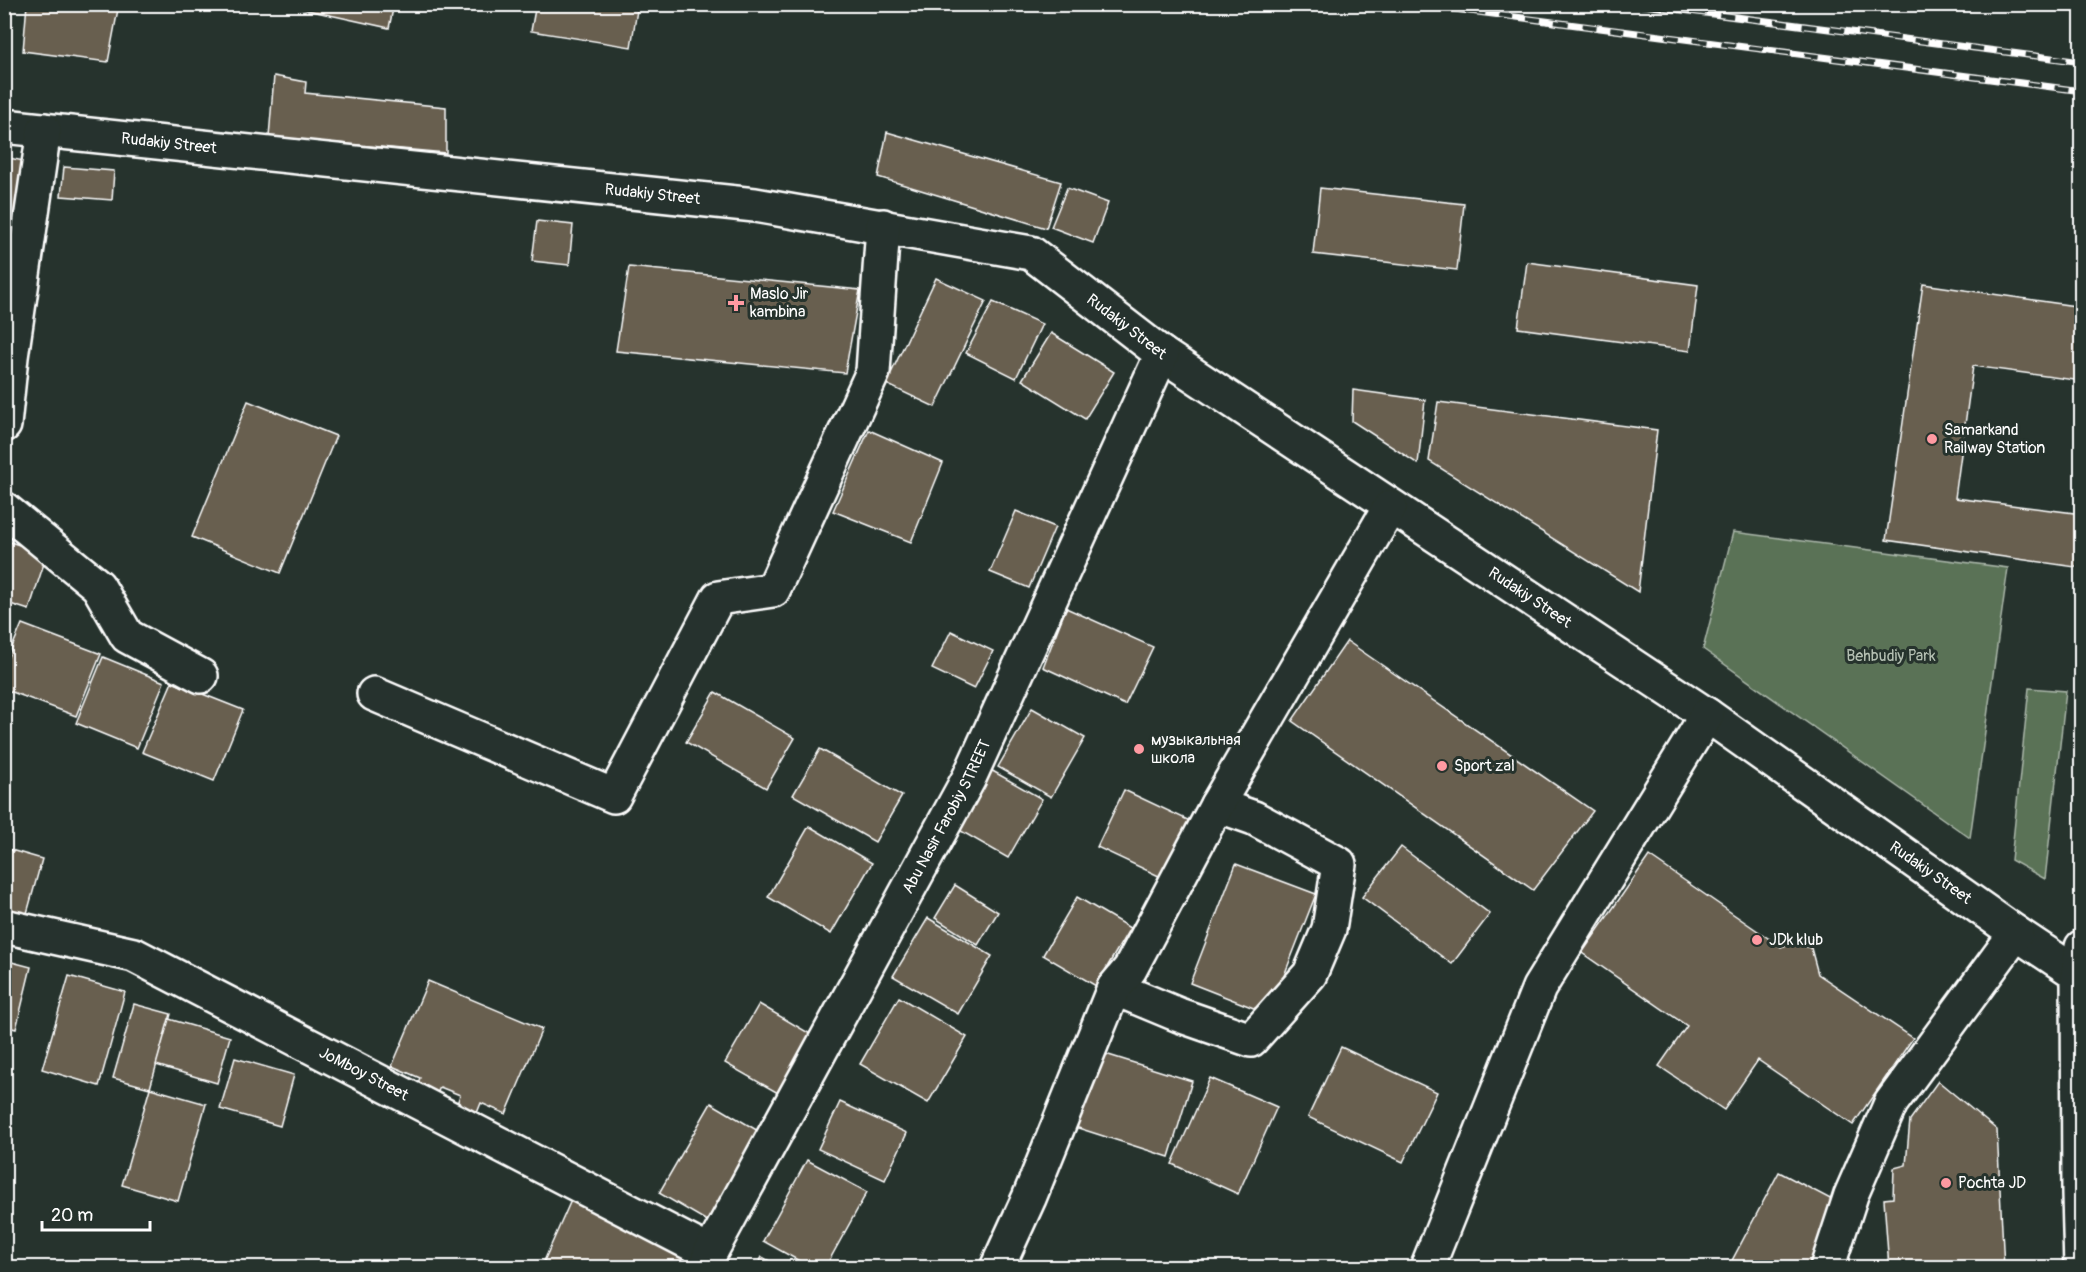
<svg xmlns="http://www.w3.org/2000/svg" width="2086" height="1272" viewBox="0 0 2086 1272" font-family="Pangolin,sans-serif">
  <rect width="100%" height="100%" fill="#26332d"/>
  <filter id="ink" filterUnits="userSpaceOnUse"><feTurbulence type="fractalNoise" baseFrequency=".0167" numOctaves="2"/><feDisplacementMap in="SourceGraphic" scale="12" xChannelSelector="R" yChannelSelector="G"/><feConvolveMatrix kernelMatrix="1 2 1 2 8 2 1 2 1" color-interpolation-filters="sRGB"/></filter>
  <g filter="url(#ink)">
    <g fill="#5a7257" stroke="#acb8ab" stroke-width="1.5">
      <path d="M 1733,532 L 2008,568 L 1970,838 L 1703,649 Z"/>
      <path d="M 2029,688 L 2066,691 L 2045,879 L 2011,860 Z"/>
    </g>
    <g fill="#675f50" stroke="#fff" stroke-width="1.5">
      <path d="M 27,4 L 119,4 L 108,62 L 23,51 Z"/>
      <path d="M 299,4 L 394,4 L 389,28 L 298,8 Z"/>
      <path d="M 536,4 L 638,4 L 631,47 L 531,31 Z"/>
      <path d="M 274,76 L 306,82 L 305,93 L 446,107 L 446,153 L 269,137 Z"/>
      <path d="M 887,132 L 1061,182 L 1046,228 L 878,177 Z"/>
      <path d="M 4,157 L 29,162 L 23,215 L 4,212 Z"/>
      <path d="M 64,167 L 114,171 L 112,200 L 61,196 Z"/>
      <path d="M 1067,188 L 1108,203 L 1093,243 L 1051,227 Z"/>
      <path d="M 1320,188 L 1464,204 L 1457,270 L 1313,254 Z"/>
      <path d="M 537,221 L 573,225 L 569,265 L 532,261 Z"/>
      <path d="M 1527,262 L 1698,285 L 1690,351 L 1518,328 Z"/>
      <path d="M 629,267 L 860,290 L 845,373 L 616,351 Z"/>
      <path d="M 936,278 L 986,301 L 935,407 L 886,384 Z"/>
      <path d="M 1923,284 L 2082,307 L 2082,381 L 1973,366 L 1955,498 L 2082,514 L 2082,568 L 1886,540 Z"/>
      <path d="M 993,302 L 1042,324 L 1016,378 L 966,353 Z"/>
      <path d="M 1051,333 L 1114,372 L 1085,419 L 1022,380 Z"/>
      <path d="M 1353,390 L 1425,400 L 1418,464 L 1352,421 Z"/>
      <path d="M 248,401 L 336,436 L 280,573 L 192,537 Z"/>
      <path d="M 1438,402 L 1657,430 L 1638,592 L 1429,461 Z"/>
      <path d="M 869,430 L 943,463 L 911,542 L 833,511 Z"/>
      <path d="M 1016,511 L 1055,527 L 1029,588 L 990,572 Z"/>
      <path d="M 4,540 L 47,554 L 29,610 L 4,602 Z"/>
      <path d="M 1066,608 L 1153,647 L 1125,705 L 1043,667 Z"/>
      <path d="M 22,624 L 101,654 L 76,716 L 4,689 L 4,666 Z"/>
      <path d="M 951,631 L 993,651 L 974,689 L 932,669 Z"/>
      <path d="M 1347,641 L 1593,811 L 1533,890 L 1292,721 Z"/>
      <path d="M 103,657 L 164,682 L 137,748 L 76,723 Z"/>
      <path d="M 172,682 L 243,710 L 214,781 L 142,752 Z"/>
      <path d="M 715,692 L 795,738 L 766,788 L 686,742 Z"/>
      <path d="M 1032,708 L 1085,738 L 1051,797 L 998,767 Z"/>
      <path d="M 820,749 L 902,796 L 875,842 L 793,795 Z"/>
      <path d="M 989,769 L 1042,799 L 1008,858 L 954,827 Z"/>
      <path d="M 1124,790 L 1190,821 L 1163,878 L 1097,847 Z"/>
      <path d="M 809,826 L 872,863 L 831,934 L 768,897 Z"/>
      <path d="M 1401,847 L 1490,914 L 1452,964 L 1362,897 Z"/>
      <path d="M 4,848 L 42,859 L 26,917 L 4,911 Z"/>
      <path d="M 1649,856 L 1781,947 L 1793,943 L 1811,948 L 1818,974 L 1913,1038 L 1853,1125 L 1758,1060 L 1724,1110 L 1659,1066 L 1687,1026 L 1582,953 Z"/>
      <path d="M 1236,864 L 1316,894 L 1269,1014 L 1190,983 Z"/>
      <path d="M 955,885 L 998,912 L 978,945 L 935,918 Z"/>
      <path d="M 1077,897 L 1130,928 L 1096,986 L 1043,955 Z"/>
      <path d="M 928,918 L 992,956 L 958,1014 L 893,976 Z"/>
      <path d="M 4,960 L 31,967 L 16,1029 L 4,1026 Z"/>
      <path d="M 69,976 L 125,992 L 99,1086 L 42,1069 Z"/>
      <path d="M 428,981 L 542,1029 L 506,1114 L 481,1103 L 477,1113 L 457,1104 L 460,1095 L 440,1087 L 436,1096 L 416,1087 L 420,1078 L 392,1066 Z"/>
      <path d="M 899,997 L 967,1037 L 928,1103 L 860,1064 Z"/>
      <path d="M 134,1004 L 171,1014 L 150,1088 L 113,1078 Z"/>
      <path d="M 759,1004 L 812,1035 L 778,1093 L 725,1063 Z"/>
      <path d="M 169,1019 L 230,1037 L 217,1083 L 156,1065 Z"/>
      <path d="M 1341,1047 L 1437,1092 L 1403,1162 L 1308,1117 Z"/>
      <path d="M 1099,1052 L 1192,1081 L 1169,1157 L 1075,1127 Z"/>
      <path d="M 235,1058 L 294,1075 L 280,1126 L 220,1109 Z"/>
      <path d="M 1210,1078 L 1277,1107 L 1238,1194 L 1172,1164 Z"/>
      <path d="M 1938,1081 L 1997,1130 L 2004,1268 L 1889,1268 L 1884,1199 L 1893,1198 L 1894,1168 L 1906,1165 L 1910,1120 Z"/>
      <path d="M 150,1088 L 206,1104 L 178,1201 L 122,1185 Z"/>
      <path d="M 840,1102 L 907,1133 L 885,1180 L 818,1149 Z"/>
      <path d="M 711,1103 L 760,1132 L 707,1221 L 659,1193 Z"/>
      <path d="M 807,1160 L 867,1192 L 825,1268 L 812,1268 L 763,1241 Z"/>
      <path d="M 1779,1172 L 1840,1204 L 1806,1268 L 1728,1268 Z"/>
      <path d="M 572,1198 L 693,1264 L 692,1268 L 541,1268 Z"/>
      <path d="M 762,1257 L 782,1268 L 756,1268 Z"/>
    </g>
    <g fill="none" stroke-linecap="round" stroke-linejoin="round">
      <defs>
        <g id="minor">
          <path id="s1" d="M 4,126 L 755,205 L 1031,253 L 1162,354 L 1707,715 L 2016,933 L 2082,977"/>
          <path d="M 4,425 L 11,357 L 44,130"/>
          <path d="M 4,509 L 98,586 L 127,636 L 201,676"/>
          <path d="M 374,694 L 614,796 L 718,598 L 773,590 L 873,372 L 883,226"/>
          <path id="s2" d="M 4,926 L 134,955 L 710,1253"/>
          <path d="M 1114,988 L 1179,1015 L 1251,1040 L 1310,974 L 1329,929 L 1339,864 L 1254,818 L 1217,805"/>
          <path id="s3" d="M 706,1268 L 710,1253 L 969,778 L 1162,354"/>
          <path d="M 997,1268 L 1029,1198 L 1114,988 L 1130,969 L 1217,805 L 1390,507"/>
          <path d="M 1427,1268 L 1539,988 L 1707,715"/>
          <path d="M 1827,1268 L 1851,1195 L 1891,1103 L 2016,933"/>
          <path d="M 2081,1268 L 2079,1194 L 2078,974 L 2082,947"/>
        </g>
      </defs>
      <use href="#minor" stroke="#fff" stroke-width="38"/>
      <use href="#minor" stroke="#26332d" stroke-width="33"/>
      <defs>
        <g id="rail">
          <path d="M 1416,4 L 2082,91"/>
          <path d="M 1636,4 L 2082,62"/>
        </g>
      </defs>
      <use href="#rail" stroke="#fff" stroke-width="7"/>
      <use href="#rail" stroke="#26332d" stroke-width="4.5" stroke-dasharray="14" stroke-linecap="butt"/>
    </g>
  </g>
  <g fill="#ff9aa2" stroke="#26332d" stroke-width="2">
    <path d="M733 294h6v6h6v6h-6v6h-6v-6h-6v-6h6z"/>
    <circle cx="1932" cy="439" r="6"/>
    <circle cx="1139" cy="749" r="6"/>
    <circle cx="1442" cy="766" r="6"/>
    <circle cx="1757" cy="940" r="6"/>
    <circle cx="1946" cy="1183" r="6"/>
  </g>
  <g text-anchor="middle" dominant-baseline="central" stroke-width="6" stroke-linejoin="round" paint-order="stroke">
    <g font-size="16" fill="#fff" stroke="#26332d">
      <text stroke="none"><textPath href="#s1" startOffset="166">Rudakiy Street</textPath></text>
      <text stroke="none"><textPath href="#s1" startOffset="652">Rudakiy Street</textPath></text>
      <text stroke="none"><textPath href="#s1" startOffset="1156">Rudakiy Street</textPath></text>
      <text stroke="none"><textPath href="#s1" startOffset="1642">Rudakiy Street</textPath></text>
      <text stroke="none"><textPath href="#s3" startOffset="512">Abu Nasir Farobiy STREET</textPath></text>
      <text stroke="none"><textPath href="#s1" startOffset="2128">Rudakiy Street</textPath></text>
      <text stroke="none"><textPath href="#s2" startOffset="392">JoMboy Street</textPath></text>
    </g>
    <g font-size="16" fill="#fff" stroke="#26332d" text-anchor="start">
      <text x="750" y="294">Maslo Jir<tspan x="750" dy="18">kambina</tspan></text>
      <text x="1944" y="430">Samarkand<tspan x="1944" dy="18">Railway Station</tspan></text>
      <text x="1151" y="740">музыкальная<tspan x="1151" dy="18">школа</tspan></text>
      <text x="1454" y="766">Sport zal</text>
      <text x="1769" y="940">JDk klub</text>
      <text x="1958" y="1183">Pochta JD</text>
    </g>
    <g font-size="16" fill="#b5c0b3" stroke="#26332d">
      <text x="1891" y="656">Behbudiy Park</text>
    </g>
  </g>
  <rect width="2086" height="1272" fill="none" stroke="#26332d" stroke-width="24"/>
  <rect x="12" y="12" width="2062" height="1248" fill="none" stroke="#fff" stroke-width="2" filter="url(#ink)"/>
  <path d="M42 1221v9h108v-9" fill="none" stroke="#ffffff" stroke-width="3"/>
  <text x="51" y="1221" font-size="18" fill="#ffffff" stroke="#26332d" stroke-width="4.5" paint-order="stroke">20 m</text>
</svg>
